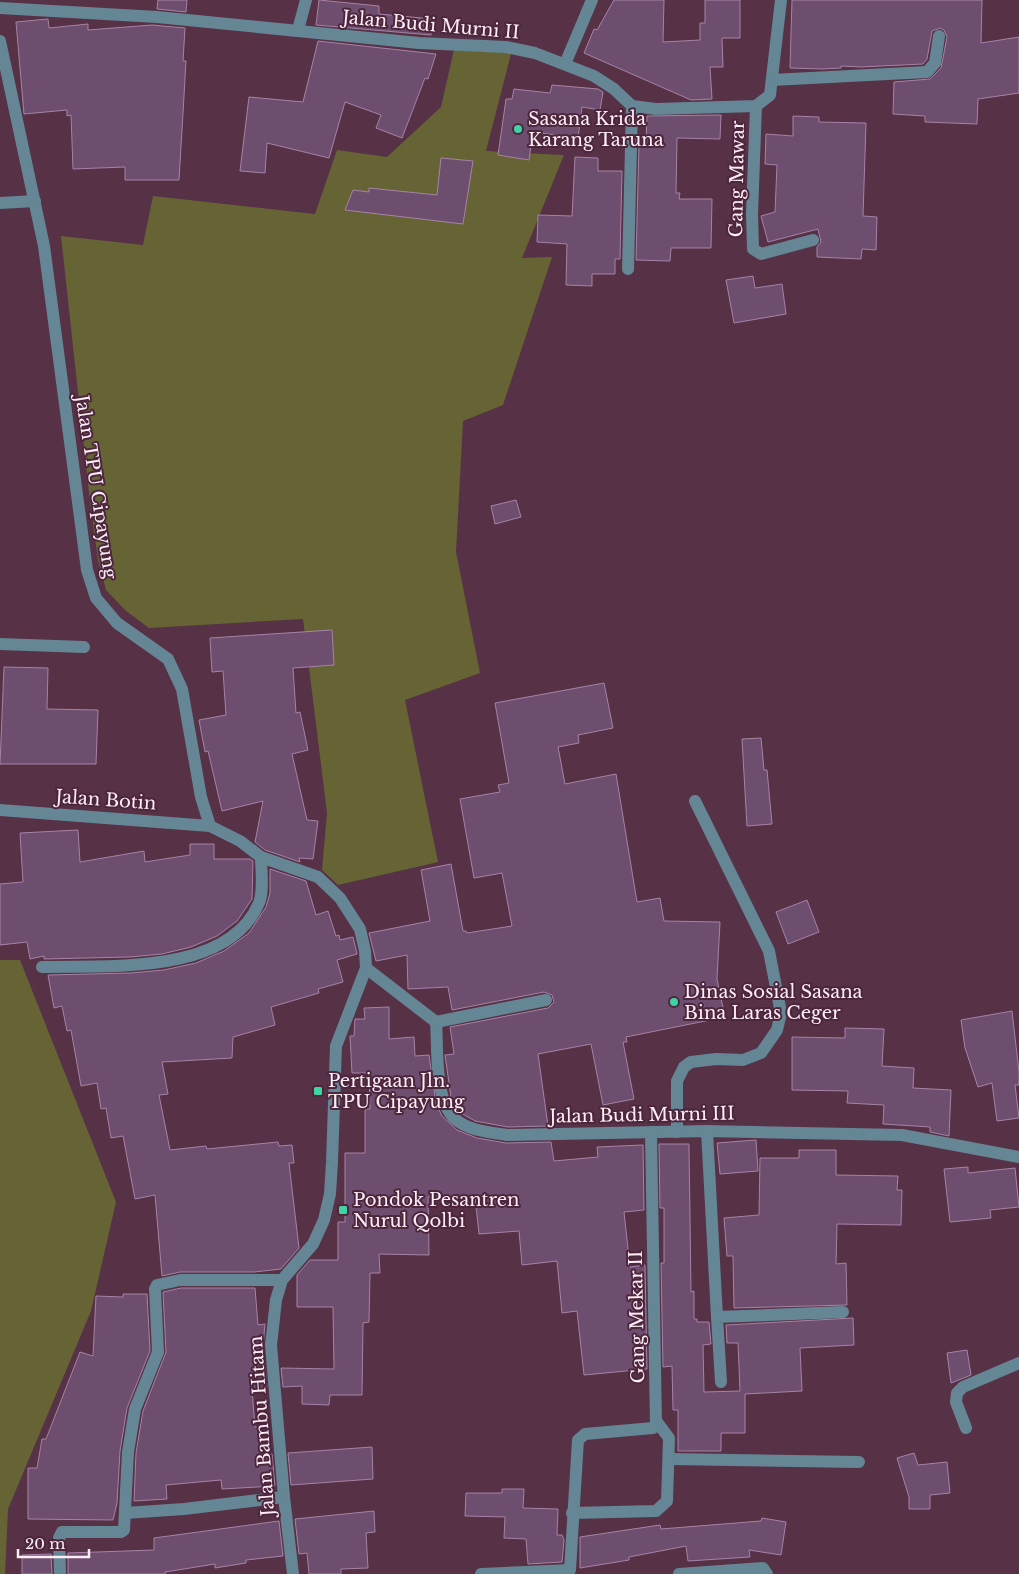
<svg xmlns="http://www.w3.org/2000/svg" width="1019" height="1574" viewBox="0 0 1019 1574" font-family="'Libre Baskerville',serif">
  <rect width="100%" height="100%" fill="#573146"/>
  <g fill="#666435">
    <path d="M 455,45 L 512,50 L 486,151 L 564,155 L 522,258 L 552,257 L 503,405 L 463,421 L 456,552 L 480,673 L 405,700 L 438,862 L 338,885 L 322,870 L 327,813 L 303,619 L 149,628 L 125,610 L 106,590 L 98,560 L 89,493 L 61,236 L 143,245 L 153,196 L 315,214 L 337,150 L 387,157 L 441,107 Z"/>
    <path d="M 0,960 L 20,960 L 116,1202 L 91,1311 L 8,1509 L 5,1574 L 0,1574 Z"/>
  </g>
  <g fill="#6e4e6e" stroke="#a683a6">
    <path d="M 158,0 L 187,0 L 186,12 L 157,9 Z"/>
    <path d="M 319,0 L 379,6 L 379,14 L 432,19 L 431,35 L 316,25 Z"/>
    <path d="M 614,0 L 664,0 L 663,42 L 700,40 L 700,23 L 705,23 L 705,0 L 740,0 L 740,38 L 722,38 L 723,67 L 710,67 L 712,99 L 691,100 L 584,53 L 594,29 L 597,30 Z"/>
    <path d="M 792,0 L 982,0 L 981,43 L 1019,37 L 1019,93 L 978,99 L 977,124 L 925,122 L 925,116 L 893,114 L 894,82 L 930,79 L 941,68 L 947,37 L 944,30 L 940,28 L 932,31 L 927,59 L 923,64 L 861,67 L 841,66 L 841,68 L 823,69 L 790,68 Z"/>
    <path d="M 48,19 L 49,28 L 88,24 L 88,30 L 152,25 L 185,28 L 183,61 L 186,61 L 184,96 L 179,180 L 125,180 L 125,167 L 73,169 L 71,115 L 67,116 L 67,110 L 24,114 L 16,22 Z"/>
    <path d="M 318,41 L 436,54 L 428,79 L 425,78 L 402,138 L 376,128 L 381,115 L 345,102 L 329,158 L 267,143 L 265,173 L 240,171 L 249,97 L 303,102 Z"/>
    <path d="M 552,85 L 598,89 L 603,92 L 600,110 L 582,107 L 578,138 L 533,132 L 529,160 L 498,155 L 506,99 L 512,99 L 514,89 L 550,93 Z"/>
    <path d="M 721,115 L 720,139 L 677,138 L 676,193 L 680,193 L 679,199 L 712,199 L 711,248 L 671,248 L 670,261 L 636,260 L 639,143 L 646,143 L 647,116 Z"/>
    <path d="M 793,116 L 819,117 L 819,122 L 866,123 L 863,216 L 877,217 L 876,250 L 862,249 L 861,259 L 817,257 L 817,247 L 821,242 L 818,229 L 768,242 L 761,216 L 775,212 L 777,165 L 765,164 L 766,134 L 793,136 Z"/>
    <path d="M 575,157 L 598,158 L 598,171 L 622,171 L 620,259 L 615,259 L 615,274 L 592,274 L 592,286 L 566,285 L 567,244 L 537,242 L 538,215 L 572,216 Z"/>
    <path d="M 441,158 L 473,161 L 463,224 L 345,210 L 353,190 L 369,192 L 369,188 L 437,195 Z"/>
    <path d="M 753,276 L 755,288 L 782,284 L 786,314 L 734,323 L 726,280 Z"/>
    <path d="M 516,500 L 521,517 L 495,524 L 491,506 Z"/>
    <path d="M 332,630 L 334,665 L 293,668 L 296,713 L 300,712 L 308,750 L 292,754 L 307,820 L 318,821 L 313,859 L 299,858 L 300,862 L 265,850 L 255,842 L 263,801 L 222,811 L 208,751 L 205,752 L 199,720 L 226,715 L 223,671 L 212,672 L 210,638 Z"/>
    <path d="M 4,667 L 48,668 L 47,709 L 98,710 L 96,764 L 0,764 Z"/>
    <path d="M 604,683 L 613,728 L 578,735 L 579,743 L 558,747 L 565,784 L 616,774 L 637,902 L 660,898 L 664,921 L 720,922 L 717,979 L 725,1017 L 626,1037 L 627,1042 L 623,1042 L 634,1099 L 603,1105 L 591,1044 L 538,1054 L 548,1126 L 508,1127 L 475,1121 L 461,1113 L 451,1097 L 445,1055 L 454,1054 L 450,1027 L 548,1008 L 554,1002 L 552,995 L 544,992 L 452,1010 L 448,987 L 408,989 L 407,955 L 376,961 L 369,933 L 430,921 L 421,870 L 451,864 L 463,931 L 466,931 L 467,933 L 512,926 L 502,873 L 474,878 L 460,799 L 500,792 L 498,785 L 509,783 L 495,703 Z"/>
    <path d="M 761,738 L 764,770 L 767,770 L 772,824 L 747,826 L 742,739 Z"/>
    <path d="M 78,830 L 80,862 L 144,851 L 145,862 L 190,855 L 190,844 L 214,844 L 214,859 L 250,859 L 253,861 L 252,899 L 237,921 L 217,936 L 191,947 L 162,954 L 130,957 L 44,959 L 44,956 L 30,959 L 27,942 L 0,945 L 0,884 L 23,882 L 20,833 Z"/>
    <path d="M 270,869 L 306,881 L 316,915 L 328,911 L 336,936 L 339,935 L 340,940 L 353,937 L 357,954 L 337,960 L 343,982 L 318,989 L 319,993 L 271,1007 L 275,1025 L 233,1037 L 232,1058 L 162,1062 L 168,1094 L 159,1095 L 170,1150 L 206,1146 L 207,1149 L 278,1142 L 279,1146 L 292,1145 L 294,1163 L 289,1163 L 299,1248 L 281,1269 L 254,1272 L 180,1272 L 162,1276 L 155,1195 L 135,1199 L 123,1136 L 111,1138 L 106,1108 L 101,1109 L 97,1083 L 81,1086 L 71,1030 L 67,1031 L 62,1006 L 54,1008 L 48,975 L 131,973 L 164,970 L 196,963 L 224,951 L 249,933 L 266,907 L 270,893 Z"/>
    <path d="M 807,900 L 819,932 L 788,944 L 776,912 Z"/>
    <path d="M 389,1007 L 389,1039 L 414,1037 L 415,1056 L 429,1055 L 436,1103 L 442,1116 L 457,1130 L 477,1138 L 506,1143 L 551,1142 L 554,1161 L 598,1157 L 597,1147 L 643,1145 L 644,1210 L 624,1212 L 630,1267 L 645,1265 L 647,1369 L 584,1375 L 577,1311 L 562,1313 L 557,1261 L 522,1265 L 519,1231 L 479,1234 L 475,1197 L 428,1197 L 429,1255 L 379,1254 L 380,1273 L 370,1273 L 369,1322 L 363,1323 L 362,1395 L 330,1395 L 329,1405 L 302,1404 L 302,1386 L 283,1387 L 281,1368 L 334,1369 L 333,1307 L 297,1307 L 297,1275 L 310,1260 L 338,1260 L 338,1222 L 345,1222 L 345,1153 L 365,1153 L 365,1109 L 370,1109 L 369,1073 L 352,1073 L 350,1036 L 354,1036 L 355,1019 L 365,1019 L 364,1008 Z"/>
    <path d="M 1012,1011 L 1019,1072 L 1019,1085 L 1015,1085 L 1019,1118 L 997,1121 L 992,1083 L 978,1087 L 965,1048 L 961,1020 Z"/>
    <path d="M 845,1028 L 884,1029 L 882,1066 L 914,1068 L 913,1088 L 951,1090 L 949,1136 L 930,1132 L 930,1127 L 883,1124 L 884,1105 L 847,1103 L 848,1091 L 792,1090 L 792,1037 L 845,1038 Z"/>
    <path d="M 756,1140 L 758,1171 L 720,1174 L 717,1143 Z"/>
    <path d="M 659,1144 L 689,1144 L 691,1292 L 694,1291 L 694,1319 L 697,1319 L 697,1322 L 709,1322 L 711,1344 L 703,1345 L 704,1392 L 740,1391 L 738,1343 L 727,1343 L 726,1325 L 853,1318 L 854,1345 L 800,1348 L 802,1391 L 745,1394 L 745,1433 L 721,1433 L 721,1451 L 678,1451 L 678,1410 L 673,1410 L 672,1366 L 663,1367 L 661,1263 L 664,1263 L 664,1208 L 660,1208 Z"/>
    <path d="M 799,1150 L 836,1150 L 836,1175 L 898,1176 L 897,1190 L 902,1190 L 901,1225 L 837,1224 L 836,1264 L 846,1263 L 847,1305 L 734,1308 L 733,1256 L 727,1256 L 724,1218 L 759,1215 L 760,1158 L 799,1158 Z"/>
    <path d="M 968,1167 L 968,1173 L 1015,1168 L 1019,1207 L 990,1210 L 991,1218 L 950,1222 L 944,1169 Z"/>
    <path d="M 181,1288 L 255,1288 L 258,1325 L 265,1324 L 263,1346 L 267,1388 L 252,1389 L 255,1427 L 260,1427 L 262,1455 L 272,1454 L 275,1486 L 222,1489 L 221,1480 L 166,1485 L 167,1499 L 134,1501 L 136,1453 L 143,1411 L 166,1352 L 163,1292 Z"/>
    <path d="M 123,1294 L 147,1294 L 150,1351 L 127,1408 L 120,1451 L 117,1503 L 113,1520 L 28,1519 L 28,1468 L 37,1468 L 42,1439 L 46,1439 L 80,1352 L 93,1356 L 96,1296 L 123,1297 Z"/>
    <path d="M 967,1350 L 971,1375 L 951,1383 L 947,1353 Z"/>
    <path d="M 372,1447 L 373,1479 L 291,1485 L 288,1453 Z"/>
    <path d="M 914,1453 L 918,1465 L 947,1462 L 950,1493 L 930,1495 L 930,1509 L 909,1509 L 909,1497 L 897,1458 Z"/>
    <path d="M 502,1489 L 524,1489 L 523,1508 L 558,1509 L 557,1535 L 562,1535 L 564,1540 L 562,1562 L 528,1564 L 526,1539 L 504,1538 L 505,1517 L 465,1516 L 466,1493 L 502,1493 Z"/>
    <path d="M 374,1511 L 375,1532 L 366,1533 L 368,1568 L 341,1569 L 341,1574 L 309,1574 L 307,1553 L 299,1554 L 295,1519 Z"/>
    <path d="M 762,1518 L 786,1522 L 781,1555 L 749,1550 L 750,1557 L 688,1561 L 686,1546 L 629,1557 L 629,1560 L 580,1568 L 580,1537 L 660,1525 L 661,1529 L 761,1521 Z"/>
    <path d="M 279,1521 L 283,1556 L 246,1560 L 246,1563 L 215,1568 L 215,1564 L 165,1572 L 166,1574 L 68,1574 L 68,1553 L 154,1550 L 154,1538 Z"/>
    <path d="M 51,1554 L 52,1574 L 22,1574 L 22,1555 Z"/>
  </g>
  <g fill="none" stroke-linecap="round" stroke-linejoin="round">
    <g stroke="#658695" stroke-width="12">
      <path d="M 0,8 L 157,17 L 419,43 L 506,47 L 535,53 L 594,76 L 614,89 L 632,106 L 656,109 L 756,106 L 770,95 L 781,0"/>
      <path d="M 298,30 L 306,0"/>
      <path d="M 0,41 L 44,246 L 87,570 L 96,598 L 117,623 L 168,659 L 182,689 L 201,797 L 210,826 L 240,841 L 261,857 L 318,877 L 340,898 L 360,929 L 365,951 L 366,968 L 336,1046 L 332,1162 L 330,1194 L 324,1220 L 313,1244 L 282,1280 L 276,1300 L 271,1345 L 284,1497 L 293,1574"/>
      <path d="M 565,64 L 592,0"/>
      <path d="M 772,80 L 927,72 L 935,63 L 939,36"/>
      <path d="M 756,106 L 752,214 L 753,249 L 761,254 L 813,240"/>
      <path d="M 0,203 L 35,201"/>
      <path d="M 628,269 L 632,106"/>
      <path d="M 0,644 L 84,647"/>
      <path d="M 0,810 L 210,826"/>
      <path d="M 42,967 C 107,965 228,976 259,903 C 264,891 261,870 261,857"/>
      <path d="M 366,968 L 436,1022 C 438,1047 434,1101 455,1119 C 469,1131 489,1132 507,1135 L 707,1131 L 902,1135 L 1019,1157"/>
      <path d="M 436,1022 L 546,1000"/>
      <path d="M 707,1131 L 717,1317"/>
      <path d="M 677,1132 L 677,1081 L 684,1067 L 691,1062 L 716,1059 L 743,1060 L 761,1053 L 777,1030 L 781,1013 L 769,951 L 695,801"/>
      <path d="M 721,1382 L 717,1317 L 843,1312"/>
      <path d="M 966,1428 L 956,1402 L 957,1393 L 963,1387 L 1019,1363"/>
      <path d="M 669,1459 L 859,1462"/>
      <path d="M 125,1513 L 184,1509 L 284,1497"/>
      <path d="M 572,1513 L 656,1511 L 667,1501 L 669,1438 L 657,1422"/>
      <path d="M 60,1574 L 59,1538 L 62,1532 L 121,1532 L 124,1530 L 128,1452 L 135,1409 L 158,1352 L 155,1289 L 157,1285 L 180,1280 L 282,1280"/>
      <path d="M 481,1574 L 570,1570 L 578,1440 L 585,1434 L 653,1428 L 656,1425 L 651,1132"/>
      <path d="M 679,1574 L 763,1568 L 767,1574"/>
    </g>
  </g>
  <g fill="#3ed4a3" stroke="#4c263c" stroke-width="2">
    <circle cx="518" cy="129" r="5"/>
    <circle cx="674" cy="1002" r="5"/>
    <rect x="313" y="1086" width="10" height="10" rx="2.5"/>
    <rect x="338" y="1205" width="10" height="10" rx="2.5"/>
  </g>
  <g text-anchor="middle" dominant-baseline="central" stroke-width="4" stroke-linejoin="round" paint-order="stroke">
    <g font-size="18" fill="#fdedf5" stroke="#4c263c">
      <text transform="translate(431 25) rotate(5)">Jalan Budi Murni II</text>
      <text transform="translate(737 179) rotate(-89)">Gang Mawar</text>
      <text transform="translate(96 487) rotate(81)">Jalan TPU Cipayung</text>
      <text transform="translate(106 800) rotate(4)">Jalan Botin</text>
      <text transform="translate(642 1115) rotate(-1)">Jalan Budi Murni III</text>
      <text transform="translate(637 1317) rotate(-91)">Gang Mekar II</text>
      <text transform="translate(262 1426) rotate(-94)">Jalan Bambu Hitam</text>
    </g>
    <g font-size="18" fill="#fdedf5" stroke="#4c263c" text-anchor="start">
      <text x="528" y="119">Sasana Krida<tspan x="528" dy="21">Karang Taruna</tspan></text>
      <text x="684" y="992">Dinas Sosial Sasana<tspan x="684" dy="21">Bina Laras Ceger</tspan></text>
      <text x="328" y="1081">Pertigaan Jln.<tspan x="328" dy="21">TPU Cipayung</tspan></text>
      <text x="353" y="1200">Pondok Pesantren<tspan x="353" dy="21">Nurul Qolbi</tspan></text>
    </g>
  </g>
  <path d="M18 1549v8h71v-8" fill="none" stroke="#fdedf5" stroke-width="2.5"/>
  <text x="25" y="1549" font-size="15" fill="#fdedf5" stroke="#4c263c" stroke-width="4" paint-order="stroke">20 m</text>
</svg>
